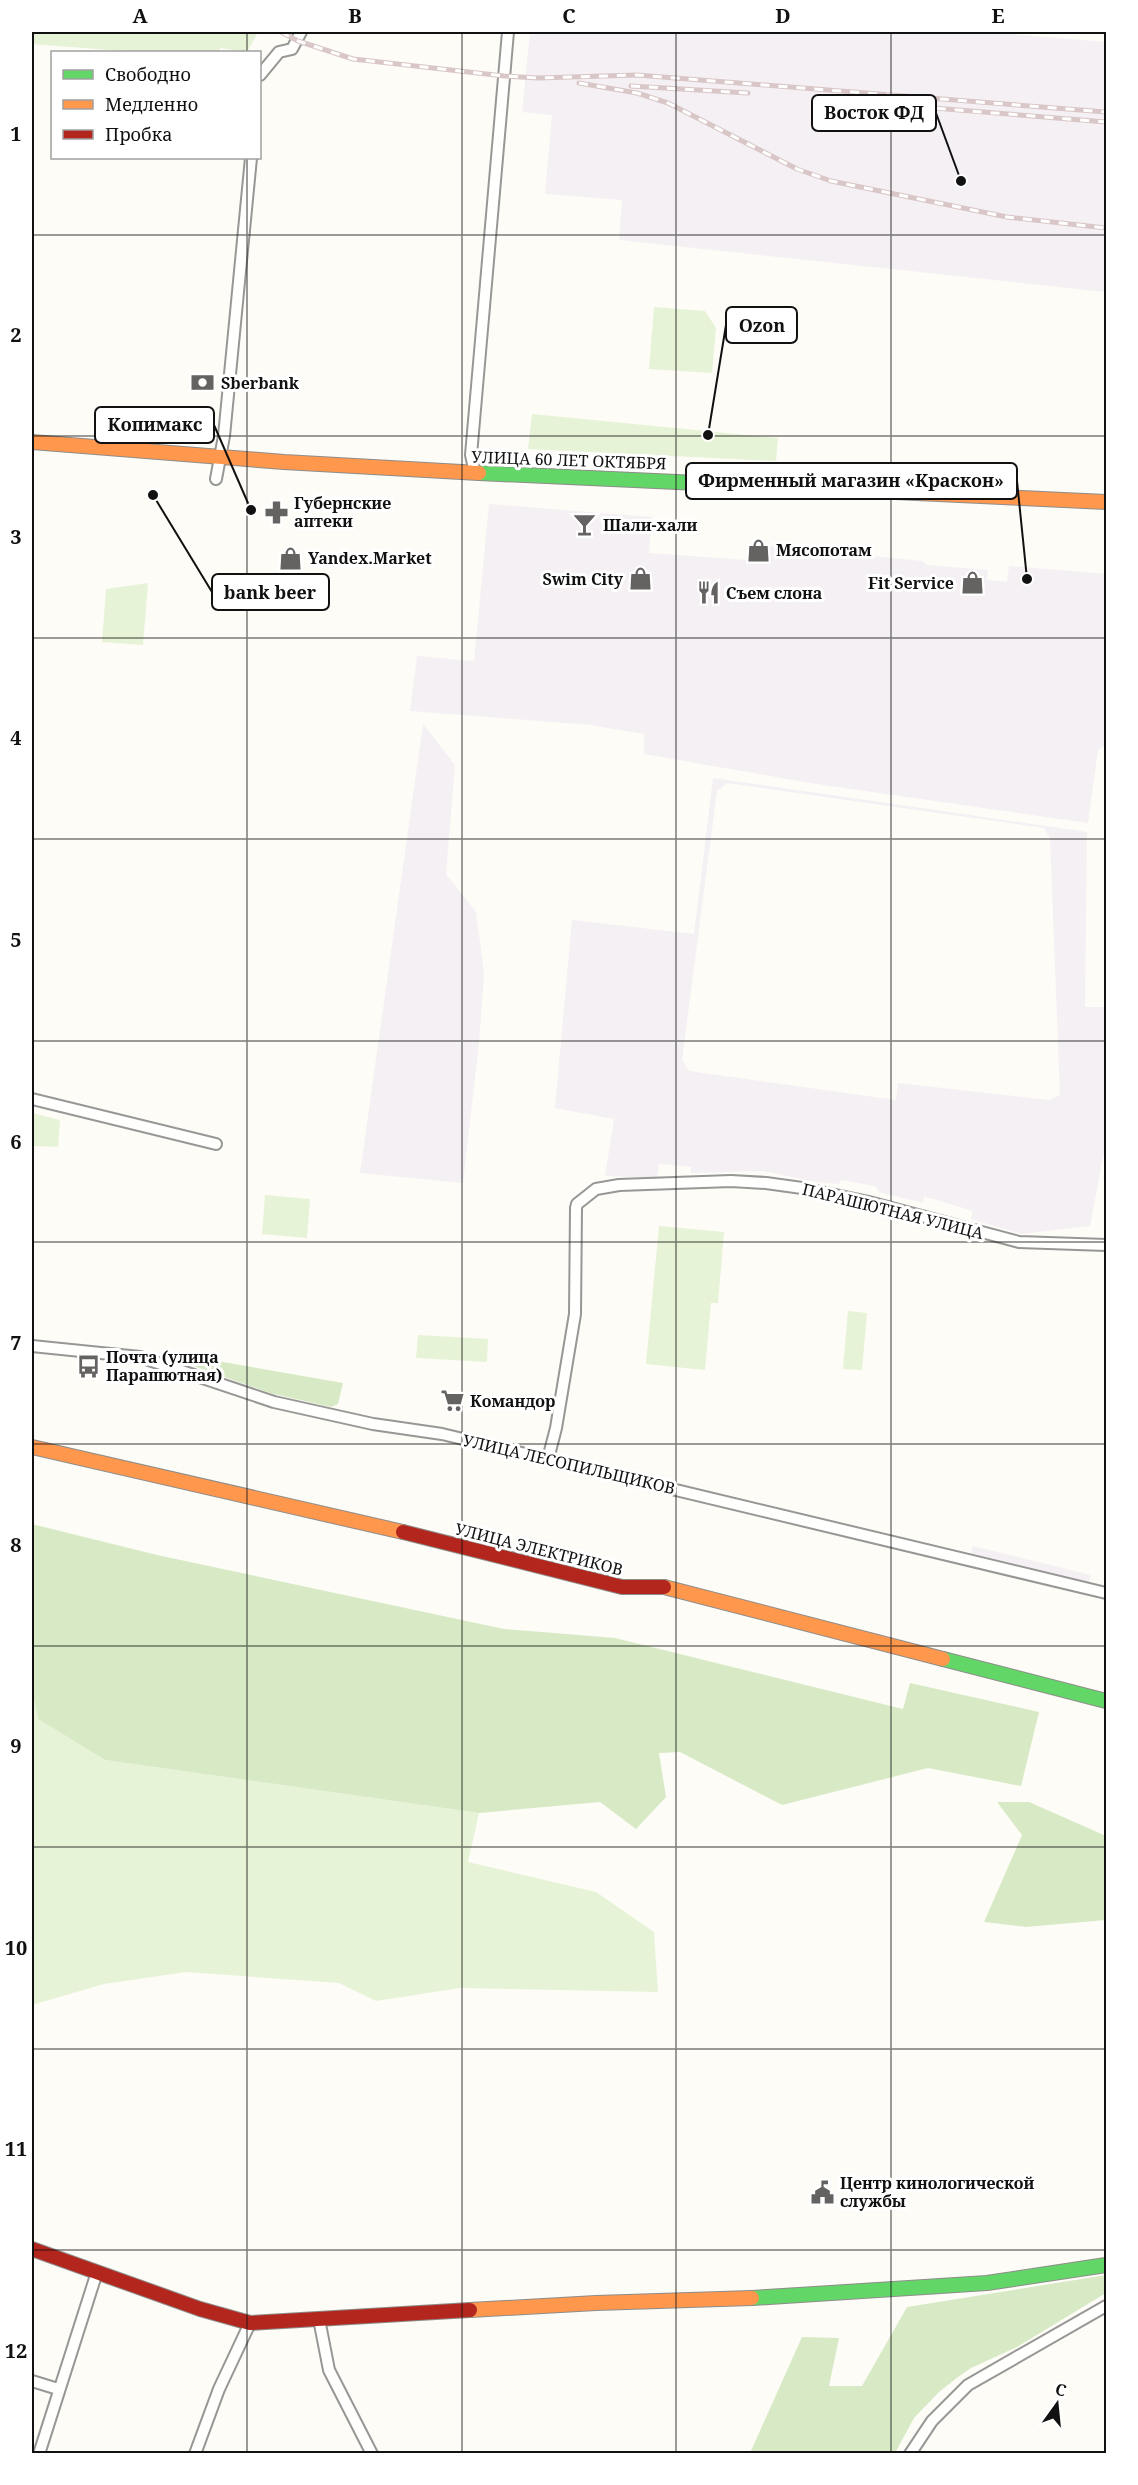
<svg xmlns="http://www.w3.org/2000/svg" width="1138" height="2485" viewBox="0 0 1138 2485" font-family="'Noto Serif',serif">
  <rect width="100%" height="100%" fill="#fdfcf7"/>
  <g fill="#f5f0f3" fill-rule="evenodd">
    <path d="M 530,32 L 987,32 L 1106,42 L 1106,292 L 619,240 L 622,200 L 545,194 L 552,115 L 522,112 Z"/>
    <path d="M 489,504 L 652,517 L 649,553 L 746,560 L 749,544 L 922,561 L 927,565 L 988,570 L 987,580 L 1007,582 L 1009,566 L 1106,574 L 1106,731 L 1104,746 L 1098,750 L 1088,823 L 810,783 L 644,754 L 644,734 L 590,725 L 410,711 L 417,656 L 474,661 Z"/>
    <path d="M 423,724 L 455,765 L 446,874 L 476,912 L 484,974 L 479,1043 L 463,1183 L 360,1173 Z"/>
    <path d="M 713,778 L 1087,832 L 1085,1007 L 1106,1007 L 1106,1141 L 1090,1226 L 1021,1234 L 971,1219 L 973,1211 L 937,1200 L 924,1197 L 923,1203 L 879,1192 L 875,1186 L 841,1180 L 839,1184 L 815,1182 L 764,1171 L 691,1173 L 691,1167 L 659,1164 L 657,1178 L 605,1176 L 614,1119 L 555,1108 L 572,920 L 694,934 ZM 727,783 L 1044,828 L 1050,838 L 1060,1095 L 1049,1100 L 898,1083 L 896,1100 L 689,1071 L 682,1060 L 717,791 Z"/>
    <path d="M 973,1546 L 1091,1575 L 1089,1582 L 971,1553 Z"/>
  </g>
  <g fill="#e7f3d7">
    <path d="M 32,32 L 258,32 L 247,52 L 220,48 L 219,52 L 135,52 L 32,44 Z"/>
    <path d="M 654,307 L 705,311 L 716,328 L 712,373 L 649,369 Z"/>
    <path d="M 532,414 L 778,438 L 776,461 L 528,449 Z"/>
    <path d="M 148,583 L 143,645 L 102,642 L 106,589 Z"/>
    <path d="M 32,1113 L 60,1120 L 58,1147 L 32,1146 Z"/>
    <path d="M 265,1195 L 310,1199 L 307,1238 L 262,1234 Z"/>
    <path d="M 659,1226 L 724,1232 L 718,1303 L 711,1303 L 705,1370 L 646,1364 Z"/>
    <path d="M 848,1311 L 867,1313 L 862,1370 L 843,1369 Z"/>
    <path d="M 418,1335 L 488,1339 L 487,1362 L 416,1358 Z"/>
    <path d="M 32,1690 L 38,1719 L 105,1760 L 479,1813 L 468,1862 L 596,1892 L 654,1932 L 658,1992 L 460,1988 L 376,2001 L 339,1983 L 186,1972 L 104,1984 L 32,2005 Z"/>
  </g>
  <g fill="#d8eac5">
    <path d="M 183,1355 L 343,1383 L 338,1404 L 331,1407 L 270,1393 L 182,1362 Z"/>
    <path d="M 32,1524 L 157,1555 L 504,1629 L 615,1638 L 903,1709 L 910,1683 L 1039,1712 L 1021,1786 L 928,1768 L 782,1805 L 680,1752 L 659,1753 L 666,1797 L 636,1829 L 600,1802 L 479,1813 L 105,1760 L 38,1719 L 32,1690 Z"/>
    <path d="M 997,1802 L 1029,1802 L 1106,1836 L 1106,1920 L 1026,1927 L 984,1922 L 1022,1835 Z"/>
    <path d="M 1106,2275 L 1106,2293 L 1017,2347 L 971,2368 L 958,2377 L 939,2392 L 914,2418 L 895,2453 L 750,2453 L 802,2337 L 839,2338 L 829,2386 L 862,2386 L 907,2307 Z"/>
  </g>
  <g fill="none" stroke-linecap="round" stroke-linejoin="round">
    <defs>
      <g id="street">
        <path d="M 260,75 L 279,52 L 292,49 L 301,32"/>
        <path d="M 475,473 L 471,455 L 508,32"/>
        <path d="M 216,479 L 224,436 L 251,158"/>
        <path d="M 32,1099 L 216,1144"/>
        <path d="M 32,1346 L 140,1357 L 274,1402 L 373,1424 L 442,1434 L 1106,1593"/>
        <path d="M 548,1459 L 556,1428 L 575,1314 L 576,1208 L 577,1204 L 596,1189 L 619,1185 L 731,1181 L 766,1183 L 802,1188 L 869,1202 L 1019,1242 L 1106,1245"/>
        <path d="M 319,2319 L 329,2370 L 372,2454"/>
        <path d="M 32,2381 L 58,2389"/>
        <path d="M 39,2454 L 97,2272"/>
        <path d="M 195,2454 L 219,2389 L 250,2323"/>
        <path d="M 910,2454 L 932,2421 L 968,2385 L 1106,2306"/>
      </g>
      <g id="fast">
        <path d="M 479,473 L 810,488"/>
        <path d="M 943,1659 L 1106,1701"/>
        <path d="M 752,2298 L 987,2283 L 1106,2265"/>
      </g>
      <g id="slow">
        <path d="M 32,442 L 284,462 L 479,473"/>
        <path d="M 810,488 L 1106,502"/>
        <path d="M 32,1447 L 403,1532"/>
        <path d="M 664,1587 L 943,1659"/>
        <path d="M 470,2310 L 596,2303 L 752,2298"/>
      </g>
      <g id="jam">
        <path d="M 403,1532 L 622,1587 L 664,1587"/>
        <path d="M 32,2249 L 200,2309 L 250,2323 L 470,2310"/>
      </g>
    </defs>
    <use href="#street" stroke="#979795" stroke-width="14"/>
    <use href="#fast" stroke="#8e8d8b" stroke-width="16"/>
    <use href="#slow" stroke="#8e8d8b" stroke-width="16"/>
    <use href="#jam" stroke="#8e8d8b" stroke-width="16"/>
    <use href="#street" stroke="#fffffe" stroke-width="10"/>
    <use href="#fast" stroke="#63d668" stroke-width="14"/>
    <use href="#slow" stroke="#ff974d" stroke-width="14"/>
    <use href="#jam" stroke="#b3261e" stroke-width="14"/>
    <defs>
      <g id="rail">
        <path d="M 281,32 L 298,41 L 353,59 L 504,76 L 538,78 L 637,75 L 1106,112"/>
        <path d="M 579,83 L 637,93 L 668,103 L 797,169 L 831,181 L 1007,217 L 1106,228"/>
        <path d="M 631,86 L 748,93"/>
        <path d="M 847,101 L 1106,122"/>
      </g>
    </defs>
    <use href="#rail" stroke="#d9c6c7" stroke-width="5"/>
    <use href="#rail" stroke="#fff" stroke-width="3" stroke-dasharray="9" stroke-linecap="butt"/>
  </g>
  <path fill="none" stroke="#111" stroke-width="1.5" stroke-opacity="0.55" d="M 247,32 L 247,52M 462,32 L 462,2454M 676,32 L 676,2454M 891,32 L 891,2454M 247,158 L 247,2454M 32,235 L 1106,235M 32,436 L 1106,436M 32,638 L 1106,638M 32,839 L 1106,839M 32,1041 L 1106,1041M 32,1242 L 1106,1242M 32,1444 L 1106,1444M 32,1646 L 1106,1646M 32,1847 L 1106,1847M 32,2049 L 1106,2049M 32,2250 L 1106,2250"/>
  <defs>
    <symbol id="bank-bare" viewBox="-9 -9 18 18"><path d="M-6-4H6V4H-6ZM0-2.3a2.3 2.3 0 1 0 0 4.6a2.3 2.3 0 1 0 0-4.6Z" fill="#646362" stroke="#fff" stroke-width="2.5" paint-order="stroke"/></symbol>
    <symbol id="pharmacy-bare" viewBox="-9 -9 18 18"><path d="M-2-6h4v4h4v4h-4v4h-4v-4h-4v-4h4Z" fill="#646362" stroke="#fff" stroke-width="2.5" paint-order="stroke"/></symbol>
    <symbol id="bar-bare" viewBox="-9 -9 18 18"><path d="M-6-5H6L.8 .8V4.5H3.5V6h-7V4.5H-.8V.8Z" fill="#646362" stroke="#fff" stroke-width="2.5" paint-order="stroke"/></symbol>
    <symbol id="shop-bare" viewBox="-9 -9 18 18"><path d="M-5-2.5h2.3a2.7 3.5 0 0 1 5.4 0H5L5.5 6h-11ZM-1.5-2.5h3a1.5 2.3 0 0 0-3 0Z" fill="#646362" stroke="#fff" stroke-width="2.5" paint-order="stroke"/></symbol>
    <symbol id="restaurant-bare" viewBox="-9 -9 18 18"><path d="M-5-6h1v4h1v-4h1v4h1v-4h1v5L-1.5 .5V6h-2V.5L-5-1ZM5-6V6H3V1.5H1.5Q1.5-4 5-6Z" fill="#646362" stroke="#fff" stroke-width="2.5" paint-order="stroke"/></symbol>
    <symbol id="bus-bare" viewBox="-9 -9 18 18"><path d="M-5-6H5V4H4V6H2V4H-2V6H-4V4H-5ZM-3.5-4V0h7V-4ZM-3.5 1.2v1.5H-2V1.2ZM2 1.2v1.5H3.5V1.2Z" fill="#646362" stroke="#fff" stroke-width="2.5" paint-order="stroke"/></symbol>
    <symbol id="supermarket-bare" viewBox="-9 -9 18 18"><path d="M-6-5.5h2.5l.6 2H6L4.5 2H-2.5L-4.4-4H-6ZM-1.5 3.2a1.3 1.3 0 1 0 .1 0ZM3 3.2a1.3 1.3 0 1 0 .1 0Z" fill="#646362" stroke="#fff" stroke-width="2.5" paint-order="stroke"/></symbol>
    <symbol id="civic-bare" viewBox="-9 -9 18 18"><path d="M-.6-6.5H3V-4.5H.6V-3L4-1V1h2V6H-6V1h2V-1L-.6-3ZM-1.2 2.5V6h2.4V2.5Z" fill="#646362" stroke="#fff" stroke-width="2.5" paint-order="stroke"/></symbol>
  </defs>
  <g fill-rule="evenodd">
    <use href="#bank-bare" x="186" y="366" width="33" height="33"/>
    <use href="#pharmacy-bare" x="260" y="496" width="33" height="33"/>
    <use href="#bar-bare" x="568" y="508" width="33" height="33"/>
    <use href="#shop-bare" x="742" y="534" width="33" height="33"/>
    <use href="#shop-bare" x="274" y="542" width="33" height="33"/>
    <use href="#shop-bare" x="624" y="562" width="33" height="33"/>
    <use href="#shop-bare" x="956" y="566" width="33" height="33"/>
    <use href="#restaurant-bare" x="692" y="576" width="33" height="33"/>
    <use href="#bus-bare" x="72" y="1350" width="33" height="33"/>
    <use href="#supermarket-bare" x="436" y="1384" width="33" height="33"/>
    <use href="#civic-bare" x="806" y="2176" width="33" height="33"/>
  </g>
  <g text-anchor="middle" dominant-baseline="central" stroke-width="6" stroke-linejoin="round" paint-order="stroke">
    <g font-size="16" font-weight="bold" fill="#111" stroke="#fff" text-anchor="start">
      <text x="221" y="383">Sberbank</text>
      <text x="294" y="503">Губернские<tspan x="294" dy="18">аптеки</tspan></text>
      <text x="603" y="525">Шали-хали</text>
      <text x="776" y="550">Мясопотам</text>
      <text x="308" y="558">Yandex.Market</text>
      <text x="623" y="579" text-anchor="end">Swim City</text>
      <text x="954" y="583" text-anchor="end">Fit Service</text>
      <text x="726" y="593">Съем слона</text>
      <text x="106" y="1357">Почта (улица<tspan x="106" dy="18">Парашютная)</tspan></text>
      <text x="470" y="1401">Командор</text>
      <text x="840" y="2183">Центр кинологической<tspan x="840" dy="18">службы</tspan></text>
    </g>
    <g font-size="16" fill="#111" stroke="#fff">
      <text transform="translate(569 460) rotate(2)">УЛИЦА 60 ЛЕТ ОКТЯБРЯ</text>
      <text transform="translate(893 1211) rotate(14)">ПАРАШЮТНАЯ УЛИЦА</text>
      <text transform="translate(569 1464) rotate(13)">УЛИЦА ЛЕСОПИЛЬЩИКОВ</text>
      <text transform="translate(539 1549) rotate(14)">УЛИЦА ЭЛЕКТРИКОВ</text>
    </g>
  </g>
  <path fill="none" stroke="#111" stroke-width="2" d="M961 181L936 113M708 435L726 325M251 510L214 425M1027 579L1017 481M153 495L212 592"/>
  <g fill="#111" stroke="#fff" stroke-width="2">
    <circle cx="961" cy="181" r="6"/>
    <circle cx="708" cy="435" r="6"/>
    <circle cx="251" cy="510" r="6"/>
    <circle cx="1027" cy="579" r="6"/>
    <circle cx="153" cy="495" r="6"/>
  </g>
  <g fill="#fff" stroke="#111" stroke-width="2">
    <rect x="812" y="95" width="124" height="36" rx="6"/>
    <rect x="726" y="307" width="71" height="36" rx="6"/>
    <rect x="95" y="407" width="119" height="36" rx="6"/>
    <rect x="686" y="463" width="331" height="36" rx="6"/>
    <rect x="212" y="574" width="117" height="36" rx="6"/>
  </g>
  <g font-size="18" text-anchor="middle" font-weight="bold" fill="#111">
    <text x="874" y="119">Восток ФД</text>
    <text x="762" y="332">Ozon</text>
    <text x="155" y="431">Копимакс</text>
    <text x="851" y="487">Фирменный магазин «Краскон»</text>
    <text x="270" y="599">bank beer</text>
  </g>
  <rect width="1138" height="2485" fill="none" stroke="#ffffff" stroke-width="66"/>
  <rect x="51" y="51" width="210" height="108" fill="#ffffff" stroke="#a0a0a0" stroke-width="1.5"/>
  <rect x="63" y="70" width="30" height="9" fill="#63d668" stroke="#a0a0a0" stroke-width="1.5"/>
  <text x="105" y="81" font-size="18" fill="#111111">Свободно</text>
  <rect x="63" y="100" width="30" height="9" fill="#ff974d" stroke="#a0a0a0" stroke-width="1.5"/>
  <text x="105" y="111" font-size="18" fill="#111111">Медленно</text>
  <rect x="63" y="130" width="30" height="9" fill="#b3261e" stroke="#a0a0a0" stroke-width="1.5"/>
  <text x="105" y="141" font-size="18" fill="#111111">Пробка</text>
  <g transform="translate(1057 2404) rotate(15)" stroke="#ffffff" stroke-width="4.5" paint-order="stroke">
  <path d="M0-4.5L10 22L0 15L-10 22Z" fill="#111111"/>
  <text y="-9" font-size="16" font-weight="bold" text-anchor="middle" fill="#111111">С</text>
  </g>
  <rect x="33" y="33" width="1072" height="2419" fill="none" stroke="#111" stroke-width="2"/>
  <g font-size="20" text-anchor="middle" font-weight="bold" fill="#111">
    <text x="140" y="23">A</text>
    <text x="355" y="23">B</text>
    <text x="569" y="23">C</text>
    <text x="783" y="23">D</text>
    <text x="998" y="23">E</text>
    <text x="16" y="141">1</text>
    <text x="16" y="342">2</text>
    <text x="16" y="544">3</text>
    <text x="16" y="745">4</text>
    <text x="16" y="947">5</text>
    <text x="16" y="1149">6</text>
    <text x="16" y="1350">7</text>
    <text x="16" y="1552">8</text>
    <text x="16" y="1753">9</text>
    <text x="16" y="1955">10</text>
    <text x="16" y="2156">11</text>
    <text x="16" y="2358">12</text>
  </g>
</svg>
